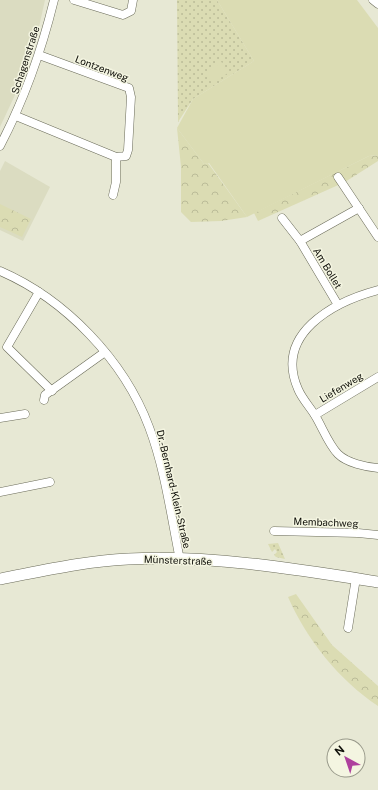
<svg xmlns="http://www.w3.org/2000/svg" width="378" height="790" viewBox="0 0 378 790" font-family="'Public Sans',sans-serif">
  <defs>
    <pattern id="grass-dots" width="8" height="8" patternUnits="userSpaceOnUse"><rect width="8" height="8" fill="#dbdcb3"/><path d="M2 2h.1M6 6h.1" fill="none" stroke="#bbbc98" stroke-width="1.8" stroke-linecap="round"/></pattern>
    <pattern id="forest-crowns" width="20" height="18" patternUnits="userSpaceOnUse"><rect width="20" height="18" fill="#dbdcb3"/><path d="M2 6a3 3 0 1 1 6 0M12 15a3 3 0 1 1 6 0" fill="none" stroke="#bbbc98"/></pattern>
  </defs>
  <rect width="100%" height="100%" fill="#e7e8d4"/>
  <g fill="#dbdcc1">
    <path d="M 0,0 L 45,0 L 39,27 L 22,80 L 0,127 Z"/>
    <path d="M 5,161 L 50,187 L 23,241 L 0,230 L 0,171 Z"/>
  </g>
  <g fill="url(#grass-dots)">
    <path d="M 177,0 L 217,0 L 254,61 L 193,99 L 178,122 Z"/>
    <path d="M 278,543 L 285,559 L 276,557 L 274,555 L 277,552 L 275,549 L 272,552 L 268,544 Z"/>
  </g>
  <g fill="url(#forest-crowns)">
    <path d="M 177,128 L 204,164 L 208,163 L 247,217 L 221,221 L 191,222 L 181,212 L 181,167 Z"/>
    <path d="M 378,155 L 378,161 L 345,182 L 258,221 L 254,213 L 369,156 Z"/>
    <path d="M 0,204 L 31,219 L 22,237 L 0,227 Z"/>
    <path d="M 296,594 L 332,645 L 378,686 L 378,706 C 339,680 307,640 288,597 Z"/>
  </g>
  <g fill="#dbdcb3">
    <path d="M 217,0 L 357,0 L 378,28 L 378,155 L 369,156 L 247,217 L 209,163 L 204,164 L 177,128 L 193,99 L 254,61 Z"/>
    <path d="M 222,62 L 228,73 L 212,83 L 205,73 Z"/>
  </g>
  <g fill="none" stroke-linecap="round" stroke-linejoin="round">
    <defs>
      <g id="street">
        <path d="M 74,0 L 123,15 L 131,11 L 133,0"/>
        <path d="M 373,0 L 378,4"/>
        <path d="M 16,116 L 116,157 L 126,156 L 128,150 L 131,97 L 129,88 L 39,55"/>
        <path d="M 0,146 C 25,98 41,53 54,0"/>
        <path d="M 338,177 L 378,237"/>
        <path d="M 113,195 L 116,182 L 116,157"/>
        <path d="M 282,218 L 300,241 L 338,305"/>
        <path d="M 300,241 L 359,208"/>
        <path d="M 0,271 C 65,299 124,360 149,427 C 165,469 171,516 180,560"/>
        <path d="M 378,290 C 333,302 274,334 298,389 C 302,399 311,408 316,417 C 323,429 329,445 338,454 C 347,463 366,467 378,468"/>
        <path d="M 39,292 L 7,347 L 52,391"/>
        <path d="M 44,400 L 45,395 L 105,352"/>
        <path d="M 315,415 L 378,377"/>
        <path d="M 0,418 L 25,414"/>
        <path d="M 0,492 L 50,482"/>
        <path d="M 274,531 L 358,533 L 378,535"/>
        <path d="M 348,628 L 356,578"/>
      </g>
      <path id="secondary" d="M 0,579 C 42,571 85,561 128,559 C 212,555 296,569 378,582"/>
    </defs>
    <use href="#street" stroke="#6a6b59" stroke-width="9"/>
    <use href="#secondary" stroke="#6a6b59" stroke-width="12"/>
    <use href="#street" stroke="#fff" stroke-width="8"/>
    <use href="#secondary" stroke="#fff" stroke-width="11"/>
  </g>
  <g text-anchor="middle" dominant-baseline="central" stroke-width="3" stroke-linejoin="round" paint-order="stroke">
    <g font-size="10" fill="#0e0e08" stroke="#f4f5e1">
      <text transform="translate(25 60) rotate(-72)">Schagenstraße</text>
      <text transform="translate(102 68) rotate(21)">Lontzenweg</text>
      <text transform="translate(328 268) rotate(59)">Am Bollet</text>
      <text transform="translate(341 387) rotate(-31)">Liefenweg</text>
      <text transform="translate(174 489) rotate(77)">Dr.-Bernhard-Klein-Straße</text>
      <text transform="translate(326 522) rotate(2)">Membachweg</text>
      <text transform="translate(178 560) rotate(2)">Münsterstraße</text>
    </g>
  </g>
  <g transform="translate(346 758) rotate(320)"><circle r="19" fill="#f4f5e1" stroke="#98998a"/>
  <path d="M0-3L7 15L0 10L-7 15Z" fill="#ae409d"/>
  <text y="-6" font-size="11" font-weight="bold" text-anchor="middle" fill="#0e0e08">N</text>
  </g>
</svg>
